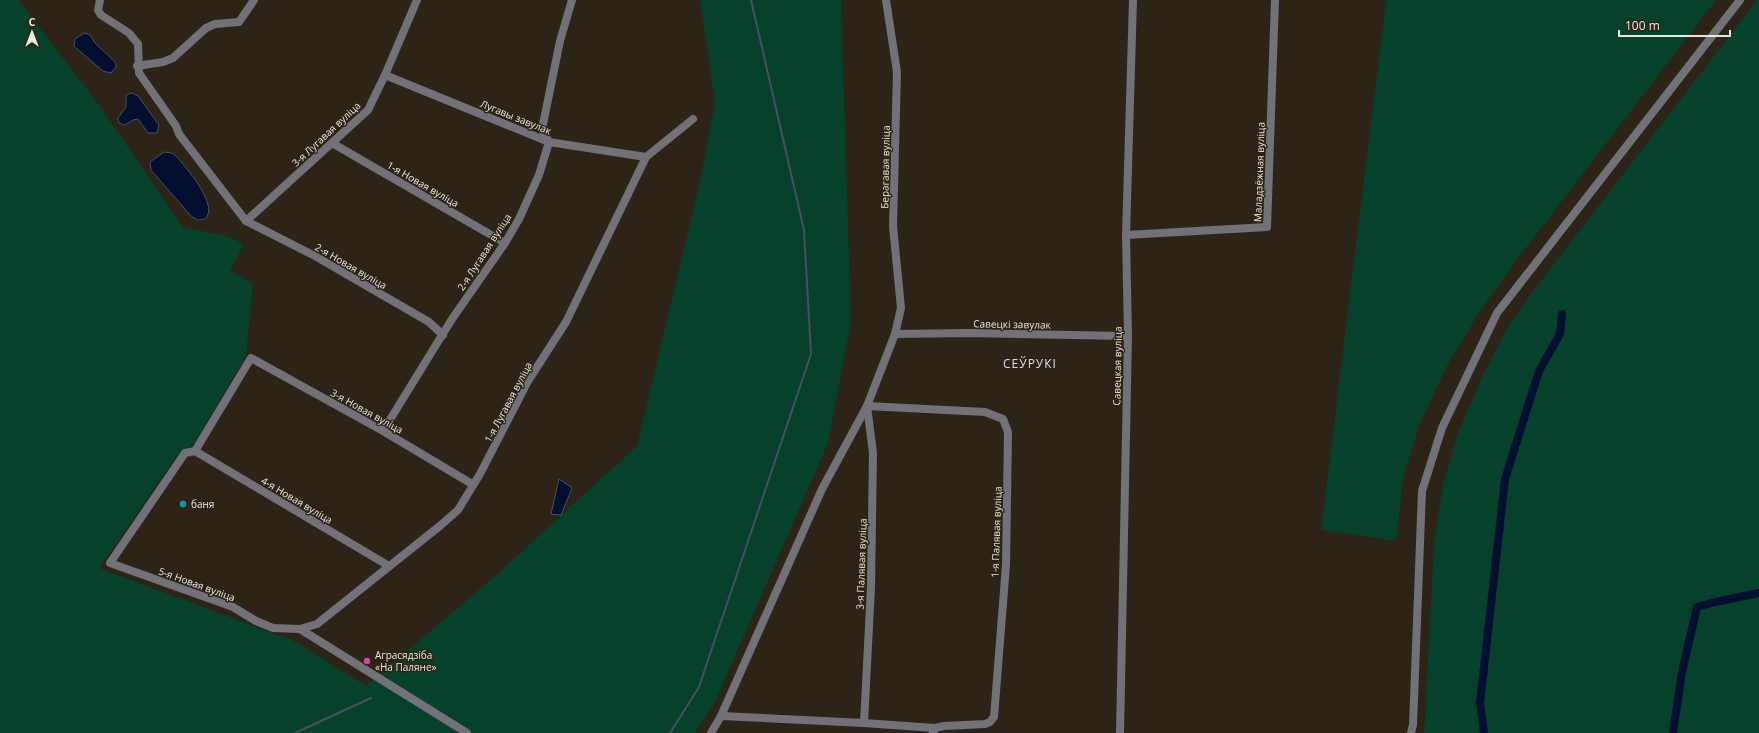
<svg xmlns="http://www.w3.org/2000/svg" width="1759" height="733" viewBox="0 0 1759 733" font-family="'Open Sans',sans-serif">
  <rect width="100%" height="100%" fill="#2d2417"/>
  <g fill="#06412c">
    <path d="M 0,0 L 18,0 L 97,102 L 183,227 L 226,236 L 244,244 L 230,271 L 253,284 L 246,356 L 195,442 L 176,457 L 99,568 L 296,642 L 366,686 L 493,578 L 637,446 L 701,177 L 715,102 L 700,0 L 841,0 L 851,322 L 828,443 L 714,704 L 695,733 L 0,733 Z"/>
    <path d="M 1386,0 L 1716,0 L 1512,266 L 1478,314 L 1447,366 L 1419,425 L 1403,479 L 1396,541 L 1321,530 Z"/>
    <path d="M 1757,0 L 1759,0 L 1759,733 L 1424,733 L 1434,543 L 1443,484 L 1458,433 L 1481,379 L 1507,328 L 1537,286 Z"/>
  </g>
  <g fill="#020f30" stroke="#485064">
    <path d="M 84,33 L 90,35 L 95,43 L 116,63 L 116,67 L 111,73 L 103,71 L 76,48 L 74,46 L 75,39 Z"/>
    <path d="M 132,93 L 138,96 L 159,125 L 157,133 L 148,133 L 138,119 L 133,120 L 125,125 L 119,123 L 118,118 L 126,107 L 126,95 Z"/>
    <path d="M 164,152 L 172,153 L 176,156 C 185,166 220,206 205,219 L 198,220 L 191,216 L 151,170 L 150,162 Z"/>
    <path d="M 559,479 L 572,488 L 561,515 L 551,514 Z"/>
  </g>
  <g fill="none" stroke-linecap="round" stroke-linejoin="round">
    <g stroke="#485064" stroke-width="2">
      <path d="M 295,733 L 371,698"/>
      <path d="M 670,733 L 699,687 L 811,354 L 804,230 L 751,0"/>
    </g>
    <g stroke="#020f30" stroke-width="8">
      <path d="M 1484,733 L 1480,703 L 1505,479 L 1539,371 L 1560,334 L 1562,314"/>
      <path d="M 1673,733 L 1682,672 L 1697,607 L 1711,603 L 1759,593"/>
    </g>
    <g stroke="#727179" stroke-width="8">
      <path d="M 100,0 L 98,10 L 101,15 L 129,33 L 138,44 L 139,73 L 176,126 L 179,134 L 246,221 L 368,110 L 385,75 L 417,0"/>
      <path d="M 137,66 L 163,62 L 173,58 L 206,28 L 215,24 L 239,22 L 254,0"/>
      <path d="M 385,75 L 549,142 L 646,157"/>
      <path d="M 332,143 L 505,243"/>
      <path d="M 246,221 L 315,256 L 429,322 L 443,335"/>
      <path d="M 1126,235 L 1267,227 L 1275,0"/>
      <path d="M 895,334 L 969,333 L 1128,336"/>
      <path d="M 383,431 L 452,319 L 505,243 L 519,219 L 539,175 L 549,142 L 542,129 L 560,41 L 572,0"/>
      <path d="M 195,451 L 389,566"/>
      <path d="M 472,484 L 383,431 L 251,358 L 195,451 L 185,453 L 110,563 L 233,607 L 256,621 L 273,628 L 300,629 L 317,624 L 441,525 L 458,510 L 480,474 L 528,381 L 566,322 L 646,157 L 693,119"/>
      <path d="M 300,629 L 467,733"/>
      <path d="M 721,716 L 864,723 L 935,728"/>
      <path d="M 864,723 L 871,587 L 873,453 L 867,406 L 985,412 L 1003,419 L 1008,432 L 1006,565 L 994,717 L 990,722 L 985,724 L 944,726 L 935,728 L 933,733"/>
      <path d="M 711,733 L 721,716 L 822,489 L 867,406 L 895,334 L 901,308 L 893,226 L 897,72 L 886,0"/>
      <path d="M 1120,733 L 1128,336 L 1126,235 L 1133,0"/>
    </g>
    <path stroke="#727179" stroke-width="8" d="M 1411,733 L 1413,725 L 1422,491 L 1442,428 L 1497,313 L 1740,0"/>
  </g>
  <circle fill="#0f9aa8" stroke="#2d2417" stroke-width="1.5" cx="183" cy="504" r="4"/>
  <circle fill="#d1479c" stroke="#2d2417" stroke-width="1.5" cx="367" cy="661" r="4"/>
  <g text-anchor="middle" dominant-baseline="central" stroke-width="3" stroke-linejoin="round" paint-order="stroke">
    <g font-size="10" fill="#ece6dd" stroke="#2d2417">
      <text transform="translate(516 117) rotate(22)">Лугавы завулак</text>
      <text transform="translate(326 134) rotate(-43)">3-я Лугавая вуліца</text>
      <text transform="translate(885 167) rotate(-89)">Берагавая вуліца</text>
      <text transform="translate(1259 172) rotate(-88)">Маладзёжная вуліца</text>
      <text transform="translate(423 184) rotate(30)">1-я Новая вуліца</text>
      <text transform="translate(484 252) rotate(-57)">2-я Лугавая вуліца</text>
      <text transform="translate(351 266) rotate(30)">2-я Новая вуліца</text>
      <text transform="translate(1012 324) rotate(1)">Савецкі завулак</text>
      <text transform="translate(1117 366) rotate(-89)">Савецкая вуліца</text>
      <text transform="translate(508 402) rotate(-62)">1-я Лугавая вуліца</text>
      <text transform="translate(367 411) rotate(29)">3-я Новая вуліца</text>
      <text transform="translate(297 500) rotate(31)">4-я Новая вуліца</text>
      <text transform="translate(996 532) rotate(-88)">1-я Палявая вуліца</text>
      <text transform="translate(861 564) rotate(-88)">3-я Палявая вуліца</text>
      <text transform="translate(197 584) rotate(20)">5-я Новая вуліца</text>
    </g>
    <g font-size="10" fill="#ece6dd" stroke="#2d2417" text-anchor="start">
      <text x="191" y="504">баня</text>
      <text x="375" y="655">Аграсядзіба<tspan x="375" dy="12">«На Паляне»</tspan></text>
    </g>
    <g font-size="12" letter-spacing="1" fill="#d8dffc" stroke="#2d2417">
      <text x="1030" y="363">СЕЎРУКІ</text>
    </g>
  </g>
  <g transform="translate(32 32)" stroke="#2d2417" stroke-width="3" paint-order="stroke">
  <path d="M0-3L7 15L0 10L-7 15Z" fill="#ece6dd"/>
  <text y="-6" font-size="11" font-weight="bold" text-anchor="middle" fill="#ece6dd">С</text>
  </g>
  <path d="M1619 30v6h111v-6" fill="none" stroke="#ece6dd" stroke-width="2"/>
  <text x="1625" y="30" font-size="12" fill="#ece6dd" stroke="#2d2417" stroke-width="3" paint-order="stroke">100 m</text>
</svg>
